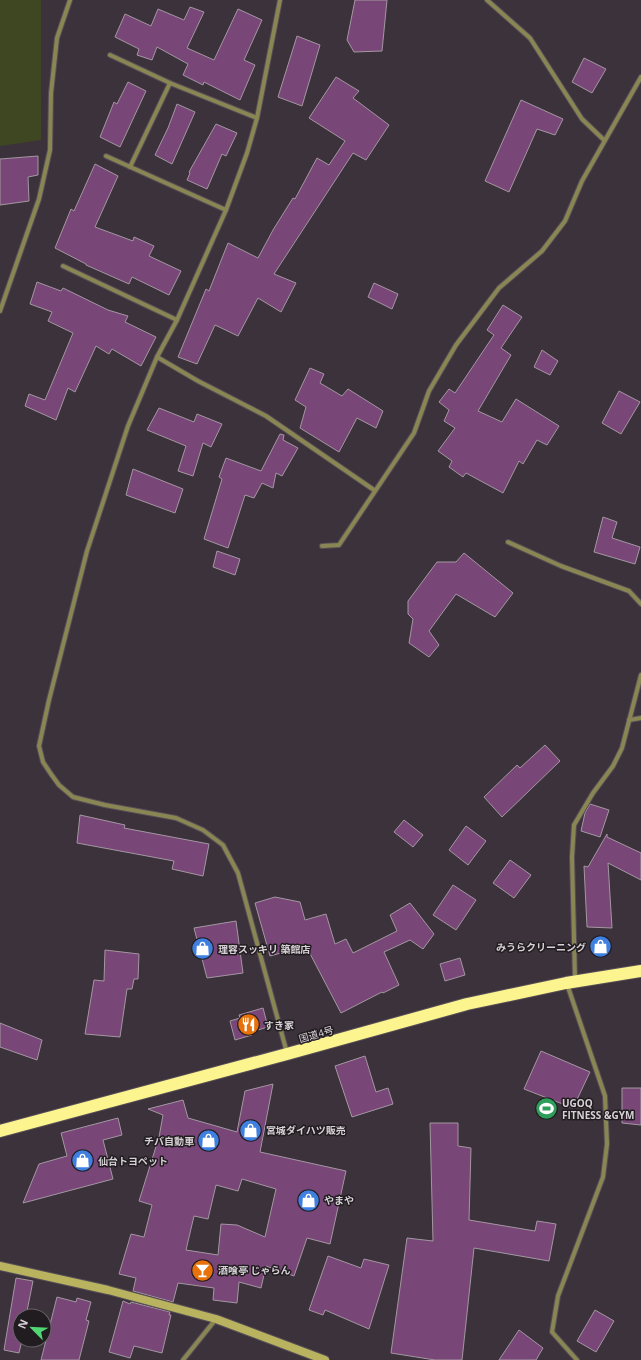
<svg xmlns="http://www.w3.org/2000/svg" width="641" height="1360" viewBox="0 0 641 1360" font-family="'Open Sans','Noto Sans JP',sans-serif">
  <rect width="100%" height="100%" fill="#3c323b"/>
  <path fill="#3e4721" d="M 0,0 L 41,0 L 41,140 L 0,146 Z"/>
  <g fill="#794777" stroke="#a397a2" fill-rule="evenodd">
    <path d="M 355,0 L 387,0 L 382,51 L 354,52 L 347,40 Z"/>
    <path d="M 190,7 L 204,12 L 187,48 L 214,60 L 238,9 L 262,20 L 244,60 L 255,65 L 240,100 L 204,82 L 203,85 L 183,75 L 188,64 L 157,47 L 152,60 L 137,55 L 139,49 L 115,37 L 125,14 L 151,26 L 158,9 L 184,20 Z"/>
    <path d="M 297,36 L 320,45 L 302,106 L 278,97 Z"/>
    <path d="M 584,58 L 606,69 L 592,93 L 572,82 Z"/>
    <path d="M 336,77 L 359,91 L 353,98 L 389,125 L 366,160 L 353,153 L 274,274 L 296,283 L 281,312 L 258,298 L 238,336 L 215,325 L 197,364 L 178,357 L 206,289 L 209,291 L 228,243 L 258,258 L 273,230 L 293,198 L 295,199 L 317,158 L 329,165 L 345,141 L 309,118 Z"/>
    <path d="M 128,82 L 146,91 L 120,147 L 100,137 L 114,102 L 117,104 Z"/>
    <path d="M 521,100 L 563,119 L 555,135 L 537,129 L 509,192 L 485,181 Z"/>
    <path d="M 177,104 L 195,112 L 172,164 L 155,155 L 168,128 Z"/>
    <path d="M 216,124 L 237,133 L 226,156 L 222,154 L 207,189 L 187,180 L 190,173 L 189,172 Z"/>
    <path d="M 38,156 L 38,175 L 28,177 L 29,201 L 0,205 L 0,159 Z"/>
    <path d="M 95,164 L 118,176 L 95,227 L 133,241 L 134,237 L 154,246 L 149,256 L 181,271 L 169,295 L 132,277 L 129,284 L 86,265 L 86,264 L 55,248 L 71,209 L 74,211 Z"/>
    <path d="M 37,282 L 61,291 L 63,288 L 108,310 L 128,316 L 125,322 L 156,337 L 141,366 L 112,349 L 109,354 L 96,346 L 75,392 L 68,388 L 56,420 L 25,406 L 29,394 L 45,400 L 73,333 L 48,321 L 52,312 L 30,304 Z"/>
    <path d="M 374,283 L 398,294 L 392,309 L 368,297 Z"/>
    <path d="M 503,305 L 522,317 L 501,348 L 511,355 L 478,411 L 502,422 L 516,399 L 559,426 L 547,445 L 537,440 L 523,464 L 519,461 L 503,493 L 466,473 L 463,477 L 449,467 L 452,461 L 438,451 L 455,428 L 444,421 L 449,410 L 439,402 L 449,389 L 455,393 L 494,335 L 487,330 Z"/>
    <path d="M 542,350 L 558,361 L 550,375 L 534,367 Z"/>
    <path d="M 310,368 L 324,374 L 320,383 L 342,396 L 348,389 L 383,411 L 376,428 L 357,418 L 339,452 L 300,428 L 306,407 L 295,400 Z"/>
    <path d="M 619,391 L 640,402 L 621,434 L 602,423 Z"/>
    <path d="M 159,408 L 194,422 L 197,414 L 222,424 L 211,447 L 203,443 L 193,476 L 178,471 L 186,446 L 147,430 Z"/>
    <path d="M 280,434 L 284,435 L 283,440 L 298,448 L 282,476 L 276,473 L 273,488 L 262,483 L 254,498 L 245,495 L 228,548 L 204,539 L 222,479 L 219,477 L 226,458 L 261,471 Z"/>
    <path d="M 133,469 L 183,489 L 175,513 L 126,495 Z"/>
    <path d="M 603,517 L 617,522 L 612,538 L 640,547 L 635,564 L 594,552 Z"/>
    <path d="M 217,551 L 240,559 L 235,575 L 213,567 Z"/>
    <path d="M 464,553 L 513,593 L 495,617 L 456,594 L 429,631 L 439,645 L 429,657 L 409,643 L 413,619 L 408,614 L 408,601 L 437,562 L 456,562 Z"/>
    <path d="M 545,745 L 560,761 L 502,817 L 484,797 L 517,765 L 520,768 Z"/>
    <path d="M 590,804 L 609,810 L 600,837 L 581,831 L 585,813 Z"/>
    <path d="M 80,815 L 125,825 L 124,828 L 209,844 L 203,876 L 172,869 L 174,861 L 77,843 Z"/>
    <path d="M 404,820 L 423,835 L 413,847 L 394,832 Z"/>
    <path d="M 466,826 L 486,841 L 468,865 L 449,850 Z"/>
    <path d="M 607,834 L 607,837 L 641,853 L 641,880 L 608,863 L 612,928 L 587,927 L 584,866 L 588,867 Z"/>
    <path d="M 510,860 L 531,875 L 514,898 L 493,883 Z"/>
    <path d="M 453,885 L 476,900 L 456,930 L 433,915 Z"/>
    <path d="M 275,897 L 300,902 L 305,920 L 326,914 L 335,944 L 346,939 L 353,953 L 397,931 L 390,915 L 410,903 L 434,934 L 423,949 L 410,940 L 384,952 L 399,985 L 383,993 L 382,992 L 341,1013 L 306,946 L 270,956 L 255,903 Z"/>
    <path d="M 236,921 L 243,973 L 207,978 L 194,928 Z"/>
    <path d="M 105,950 L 139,954 L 138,979 L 134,979 L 132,989 L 127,989 L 120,1037 L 85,1034 L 94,980 L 104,981 Z"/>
    <path d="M 460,958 L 465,975 L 445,981 L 440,964 Z"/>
    <path d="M 263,1008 L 268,1027 L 251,1032 L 252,1035 L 235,1040 L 230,1021 L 240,1018 L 239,1015 Z"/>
    <path d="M 0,1023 L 42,1040 L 37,1060 L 0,1047 Z"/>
    <path d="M 541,1051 L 590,1072 L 573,1108 L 524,1089 Z"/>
    <path d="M 365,1056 L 376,1092 L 388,1088 L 393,1104 L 352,1117 L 335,1066 Z"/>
    <path d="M 273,1084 L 260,1152 L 346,1171 L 330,1244 L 307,1238 L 294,1276 L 266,1266 L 261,1288 L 239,1282 L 237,1303 L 213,1300 L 214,1288 L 178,1283 L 173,1302 L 133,1291 L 136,1278 L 119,1274 L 131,1234 L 144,1237 L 152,1205 L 139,1201 L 159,1137 L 163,1115 L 148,1109 L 183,1100 L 188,1118 L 237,1132 L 245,1091 ZM 242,1179 L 276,1189 L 265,1237 L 237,1225 L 221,1224 L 218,1255 L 186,1250 L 194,1216 L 208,1219 L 216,1185 L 238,1191 Z"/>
    <path d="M 622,1088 L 641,1088 L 641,1125 L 622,1123 Z"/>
    <path d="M 118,1118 L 122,1135 L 103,1140 L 113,1179 L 23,1203 L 39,1164 L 67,1156 L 61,1133 Z"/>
    <path d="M 430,1123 L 458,1123 L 458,1146 L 471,1148 L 469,1220 L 535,1231 L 537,1221 L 556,1224 L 549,1261 L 474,1248 L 462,1360 L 435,1360 L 391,1353 L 407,1238 L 433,1241 Z"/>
    <path d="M 328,1256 L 361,1268 L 364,1259 L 389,1265 L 369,1329 L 325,1310 L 323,1315 L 309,1310 Z"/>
    <path d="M 16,1278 L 33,1281 L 26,1316 L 20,1316 L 20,1340 L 22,1340 L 19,1353 L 4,1350 Z"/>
    <path d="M 57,1297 L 76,1302 L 77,1298 L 91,1302 L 86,1320 L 89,1321 L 79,1360 L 41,1360 Z"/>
    <path d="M 123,1301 L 130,1304 L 131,1302 L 170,1312 L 169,1315 L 171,1315 L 162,1353 L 134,1346 L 130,1358 L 109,1352 Z"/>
    <path d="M 595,1310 L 614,1321 L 596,1352 L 577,1341 Z"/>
    <path d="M 519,1330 L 543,1348 L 536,1360 L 499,1360 Z"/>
  </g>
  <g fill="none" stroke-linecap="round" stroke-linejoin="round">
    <defs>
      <g id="street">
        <path d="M 280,0 L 257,118 L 247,153 L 226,210 L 177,320 L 157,357 L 128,426 L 87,551 L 49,700 L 39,746 L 43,762 L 51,774 L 59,785 L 73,797 L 105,805 L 176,818 L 203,830 L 223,845 L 238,873 L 287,1053"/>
        <path d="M 487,0 L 530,38 L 582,119 L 604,140"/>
        <path d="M 110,55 L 170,83 L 257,118"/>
        <path d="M 106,156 L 226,210"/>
        <path d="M 130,167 L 170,83"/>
        <path d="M 63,266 L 177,320"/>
        <path d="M 0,311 L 39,199 L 50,150 L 51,93 L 57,38 L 70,0"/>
        <path d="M 157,357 L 198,381 L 266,416 L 374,490"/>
        <path d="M 508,542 L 561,566 L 629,591 L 641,604"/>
        <path d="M 322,546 L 339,545 L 414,433 L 429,391 L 456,345 L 499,288 L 542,251 L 565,221 L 582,181 L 641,77"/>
        <path d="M 629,720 L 641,718"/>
        <path d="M 575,979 L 572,857 L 574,825 L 593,793 L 613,766 L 622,748 L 641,675"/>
        <path d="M 567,984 L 605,1096 L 607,1144 L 603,1177 L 558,1296 L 552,1332 L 577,1360"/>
        <path d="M 183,1360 L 216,1319"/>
      </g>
      <path id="secondary" d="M 0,1266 L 108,1290 L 216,1319 L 325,1360"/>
      <path id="highway" d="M 0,1131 L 287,1054 L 467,1004 L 566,983 L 641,971"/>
    </defs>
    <use href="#street" stroke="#584f57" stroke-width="6"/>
    <use href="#secondary" stroke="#584f57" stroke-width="10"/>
    <use href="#highway" stroke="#584f57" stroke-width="14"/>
    <use href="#street" stroke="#8a8654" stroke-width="4"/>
    <use href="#secondary" stroke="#b9b360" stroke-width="8"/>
    <use href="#highway" stroke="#fcf48e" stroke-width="12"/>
  </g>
  <defs>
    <symbol id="shop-disc" viewBox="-11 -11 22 22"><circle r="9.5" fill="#3f7fe0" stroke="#201c20"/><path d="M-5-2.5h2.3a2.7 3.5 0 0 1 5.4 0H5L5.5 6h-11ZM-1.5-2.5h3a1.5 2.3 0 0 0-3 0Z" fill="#fff"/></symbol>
    <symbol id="restaurant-disc" viewBox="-11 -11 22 22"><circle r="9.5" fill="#e8710a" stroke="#201c20"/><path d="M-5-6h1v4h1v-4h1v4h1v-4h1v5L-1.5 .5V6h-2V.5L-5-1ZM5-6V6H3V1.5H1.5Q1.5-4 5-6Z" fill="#fff"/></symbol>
    <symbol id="stadium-disc" viewBox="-11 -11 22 22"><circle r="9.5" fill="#2e9e5b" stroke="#201c20"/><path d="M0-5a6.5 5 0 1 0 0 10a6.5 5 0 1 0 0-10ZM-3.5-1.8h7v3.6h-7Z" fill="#fff"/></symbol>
    <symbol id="bar-disc" viewBox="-11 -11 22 22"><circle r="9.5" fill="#e8710a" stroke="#201c20"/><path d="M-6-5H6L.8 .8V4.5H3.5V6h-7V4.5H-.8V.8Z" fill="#fff"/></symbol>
  </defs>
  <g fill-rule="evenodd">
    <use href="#shop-disc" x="588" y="934" width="25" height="25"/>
    <use href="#shop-disc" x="190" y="936" width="25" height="25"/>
    <use href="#restaurant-disc" x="236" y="1012" width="25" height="25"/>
    <use href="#stadium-disc" x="534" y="1096" width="25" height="25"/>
    <use href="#shop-disc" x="238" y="1118" width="25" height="25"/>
    <use href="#shop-disc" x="196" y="1128" width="25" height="25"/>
    <use href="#shop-disc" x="70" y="1148" width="25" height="25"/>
    <use href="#shop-disc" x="296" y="1188" width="25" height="25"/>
    <use href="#bar-disc" x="190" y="1258" width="25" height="25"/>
  </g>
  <g text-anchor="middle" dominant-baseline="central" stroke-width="3" stroke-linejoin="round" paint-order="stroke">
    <g font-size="10" font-weight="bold" fill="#d7d1d6" stroke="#201c20" text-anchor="start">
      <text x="586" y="947" text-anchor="end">みうらクリーニング</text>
      <text x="218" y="949">理容スッキリ 築館店</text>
      <text x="264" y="1025">すき家</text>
      <text x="562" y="1103">UGOQ<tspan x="562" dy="12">FITNESS &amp;GYM</tspan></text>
      <text x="266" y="1130">宮城ダイハツ販売</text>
      <text x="194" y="1141" text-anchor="end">チバ自動車</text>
      <text x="98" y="1161">仙台トヨペット</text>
      <text x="324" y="1200">やまや</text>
      <text x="218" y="1270">酒喰亭 じゃらん</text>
    </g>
    <g font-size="10" fill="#d7d1d6" stroke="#201c20">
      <text transform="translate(316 1034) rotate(-16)">国道4号</text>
    </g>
  </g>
  <g transform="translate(32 1328) rotate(294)"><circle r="19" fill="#201c20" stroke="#696469"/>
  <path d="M0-3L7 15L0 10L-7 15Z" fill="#51d674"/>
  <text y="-6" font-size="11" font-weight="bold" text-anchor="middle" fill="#d7d1d6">N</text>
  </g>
</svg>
